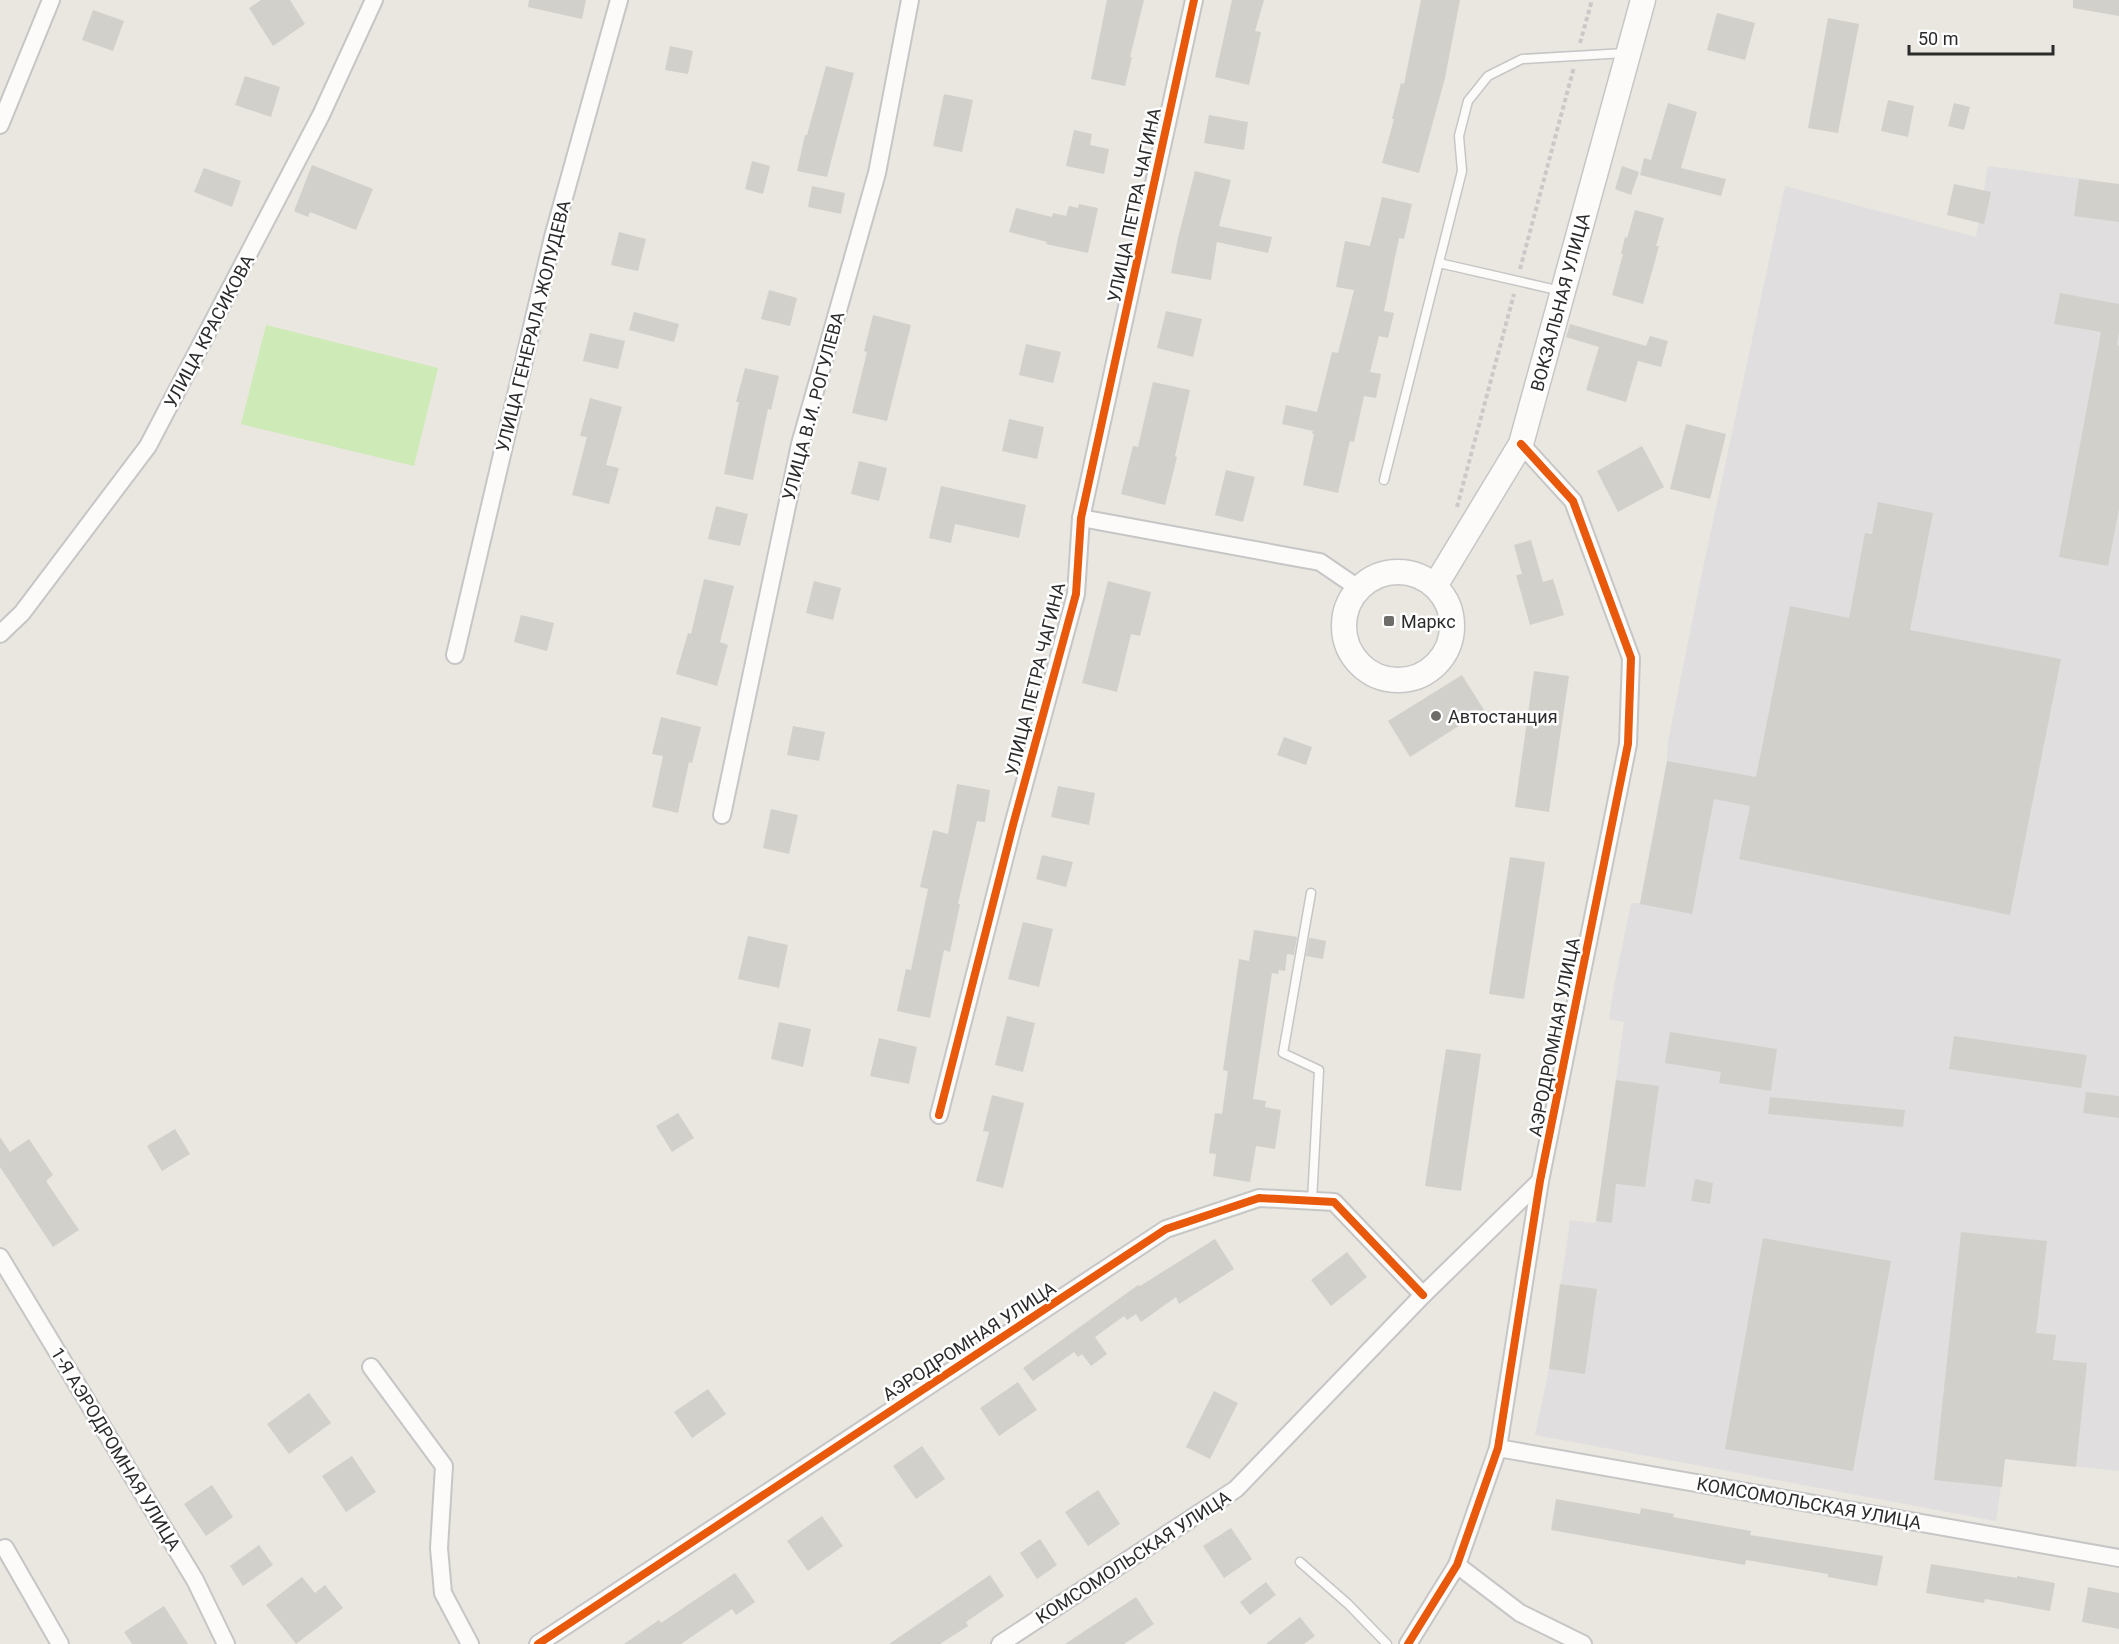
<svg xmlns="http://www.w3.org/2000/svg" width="2119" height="1644" viewBox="0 0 2119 1644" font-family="Roboto,sans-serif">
  <rect width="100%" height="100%" fill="#e9e7e0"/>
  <path fill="#e1dedf" d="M 1988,166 L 2119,184 L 2119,1471 L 2005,1459 L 1996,1521 L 1535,1435 L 1549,1369 L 1570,1220 L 1595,1223 L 1596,1221 L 1624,1022 L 1609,1019 L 1614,986 L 1631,903 L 1640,903 L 1667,761 L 1668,741 L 1702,573 L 1785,186 L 1976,237 Z"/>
  <path fill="#ceeab6" d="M 266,325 L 438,368 L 414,466 L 241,424 Z"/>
  <g fill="#d2d0cb">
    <path d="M 261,0 L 290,0 L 305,24 L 273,46 L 249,8 Z"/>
    <path d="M 529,0 L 586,0 L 582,19 L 528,7 Z"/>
    <path d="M 1107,0 L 1144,0 L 1130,57 L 1132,57 L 1125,86 L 1091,79 Z"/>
    <path d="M 1232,0 L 1264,0 L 1255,31 L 1261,32 L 1249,85 L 1215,77 Z"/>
    <path d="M 1421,0 L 1460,0 L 1445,78 L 1419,173 L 1382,163 L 1394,119 L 1392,119 L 1401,83 L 1404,84 Z"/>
    <path d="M 2073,0 L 2119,0 L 2119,16 L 2073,8 Z"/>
    <path d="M 93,10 L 124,21 L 113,51 L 82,40 Z"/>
    <path d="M 1717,13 L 1755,23 L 1745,60 L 1707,50 Z"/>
    <path d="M 1828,18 L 1859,24 L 1838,133 L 1808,128 Z"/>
    <path d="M 670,46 L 693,51 L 688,74 L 665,70 Z"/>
    <path d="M 826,66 L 854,73 L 827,177 L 797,171 L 805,135 L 807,135 Z"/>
    <path d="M 245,76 L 280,87 L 271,117 L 235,105 Z"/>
    <path d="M 944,94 L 973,100 L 962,152 L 933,146 Z"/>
    <path d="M 1888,100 L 1914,106 L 1908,137 L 1881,131 Z"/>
    <path d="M 1668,103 L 1697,112 L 1681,168 L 1726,179 L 1721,196 L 1640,175 L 1644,158 L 1651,160 Z"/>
    <path d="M 1954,103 L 1970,107 L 1964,130 L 1948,126 Z"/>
    <path d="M 1209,115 L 1248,122 L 1244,150 L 1204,143 Z"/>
    <path d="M 1074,130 L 1092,134 L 1090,145 L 1109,149 L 1104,174 L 1066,166 Z"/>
    <path d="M 752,161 L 770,166 L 763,194 L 745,189 Z"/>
    <path d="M 312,165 L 373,189 L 356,230 L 310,212 L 308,217 L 294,211 Z"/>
    <path d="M 1622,166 L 1639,172 L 1631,195 L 1615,189 Z"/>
    <path d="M 204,168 L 241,181 L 232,207 L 194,192 Z"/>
    <path d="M 1195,171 L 1231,180 L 1219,226 L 1272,237 L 1268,253 L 1217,242 L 1211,280 L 1171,273 L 1178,238 Z"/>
    <path d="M 2079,179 L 2119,184 L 2119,222 L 2074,216 Z"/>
    <path d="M 1954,184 L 1991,192 L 1984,224 L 1947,215 Z"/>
    <path d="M 812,186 L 845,193 L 841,214 L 808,207 Z"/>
    <path d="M 1382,197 L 1412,204 L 1404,239 L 1399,238 L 1384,311 L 1394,313 L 1388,338 L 1379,336 L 1370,372 L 1381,374 L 1376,398 L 1364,396 L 1354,442 L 1350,441 L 1338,493 L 1303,485 L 1314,434 L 1312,434 L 1313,431 L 1282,424 L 1286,405 L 1317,412 L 1332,352 L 1338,353 L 1354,290 L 1336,287 L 1345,241 L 1370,246 Z"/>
    <path d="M 1079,204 L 1098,208 L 1088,253 L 1046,244 L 1047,242 L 1009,232 L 1016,208 L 1052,217 L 1053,213 L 1066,216 L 1069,206 L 1078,208 Z"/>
    <path d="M 1635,210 L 1664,218 L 1656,246 L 1659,246 L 1643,304 L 1612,295 L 1623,254 L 1621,254 L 1625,237 L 1627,238 Z"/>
    <path d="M 619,232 L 646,239 L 638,271 L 611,265 Z"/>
    <path d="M 769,290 L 797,298 L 790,326 L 761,319 Z"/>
    <path d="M 2060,293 L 2119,304 L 2119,332 L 2117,345 L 2119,346 L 2119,509 L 2108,566 L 2059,557 L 2101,332 L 2054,324 Z"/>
    <path d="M 1166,311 L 1202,319 L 1193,357 L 1157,348 Z"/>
    <path d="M 634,312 L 679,324 L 674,342 L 629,330 Z"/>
    <path d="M 873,315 L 911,325 L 887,421 L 852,413 L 867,352 L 864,351 Z"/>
    <path d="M 1570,324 L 1646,346 L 1650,336 L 1668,341 L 1661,367 L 1638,361 L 1626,402 L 1586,390 L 1599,347 L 1566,337 Z"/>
    <path d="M 590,333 L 625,341 L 618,369 L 583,361 Z"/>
    <path d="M 1026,344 L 1061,352 L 1053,383 L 1019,375 Z"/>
    <path d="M 745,368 L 779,376 L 771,410 L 768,409 L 753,480 L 724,474 L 739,402 L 736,402 Z"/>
    <path d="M 1153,382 L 1190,390 L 1175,456 L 1177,457 L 1165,505 L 1121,494 L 1133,446 L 1138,447 Z"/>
    <path d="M 590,398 L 622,407 L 606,465 L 619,468 L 609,504 L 572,495 L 587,437 L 580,436 Z"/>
    <path d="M 1009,419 L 1044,427 L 1037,459 L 1002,451 Z"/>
    <path d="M 1686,424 L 1726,434 L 1710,499 L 1670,489 Z"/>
    <path d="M 1642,446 L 1664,487 L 1618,512 L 1597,471 Z"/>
    <path d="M 859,461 L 887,468 L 879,501 L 851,494 Z"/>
    <path d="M 1226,470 L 1255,477 L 1243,522 L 1215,515 Z"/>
    <path d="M 941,486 L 1026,505 L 1019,538 L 955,524 L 951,543 L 929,538 Z"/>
    <path d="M 1878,502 L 1933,513 L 1910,630 L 2061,659 L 2010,915 L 1739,859 L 1750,806 L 1714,799 L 1692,914 L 1640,904 L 1667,761 L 1756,777 L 1790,606 L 1849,618 L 1865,533 L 1872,534 Z"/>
    <path d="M 716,506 L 748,514 L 740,546 L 708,539 Z"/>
    <path d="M 1531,540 L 1543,582 L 1553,579 L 1564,615 L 1530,625 L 1516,575 L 1522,574 L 1514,545 Z"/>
    <path d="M 704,579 L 734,586 L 720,642 L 728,645 L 717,686 L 676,674 L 688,633 L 691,634 Z"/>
    <path d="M 814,581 L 841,588 L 833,620 L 806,613 Z"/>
    <path d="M 1108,581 L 1151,592 L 1140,636 L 1131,634 L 1117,692 L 1082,683 Z"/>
    <path d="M 521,615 L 554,623 L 547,651 L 514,642 Z"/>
    <path d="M 1534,671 L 1569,676 L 1549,812 L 1515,807 Z"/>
    <path d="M 1462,675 L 1484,710 L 1410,757 L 1388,721 Z"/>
    <path d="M 661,717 L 701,727 L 692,763 L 689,762 L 678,813 L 652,807 L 663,756 L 652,754 Z"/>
    <path d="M 793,726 L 825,732 L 819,761 L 787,755 Z"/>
    <path d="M 1284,737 L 1312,747 L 1306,765 L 1277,755 Z"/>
    <path d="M 957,784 L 990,790 L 985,822 L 977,821 L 958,904 L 960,904 L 950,952 L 944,950 L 930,1018 L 897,1011 L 906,969 L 911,970 L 928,889 L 920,887 L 933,830 L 948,834 Z"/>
    <path d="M 1058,786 L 1095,793 L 1089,825 L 1051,817 Z"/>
    <path d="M 771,809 L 798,815 L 789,854 L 763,848 Z"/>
    <path d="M 1042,855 L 1073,862 L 1066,887 L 1036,879 Z"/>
    <path d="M 1510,857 L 1545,862 L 1524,999 L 1489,994 Z"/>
    <path d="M 1023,922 L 1053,929 L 1039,987 L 1008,979 Z"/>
    <path d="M 1254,930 L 1297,937 L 1294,955 L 1287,954 L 1285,971 L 1279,970 L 1278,974 L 1272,973 L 1253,1099 L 1266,1101 L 1265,1107 L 1281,1110 L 1275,1149 L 1256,1146 L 1250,1182 L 1213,1176 L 1216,1154 L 1209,1153 L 1215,1113 L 1222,1114 L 1228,1071 L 1223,1070 L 1239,959 L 1249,961 Z"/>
    <path d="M 748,936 L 788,945 L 779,988 L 738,979 Z"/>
    <path d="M 1311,938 L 1326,941 L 1323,959 L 1306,956 L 1309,939 Z"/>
    <path d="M 1007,1016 L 1035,1023 L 1023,1072 L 995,1065 Z"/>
    <path d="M 779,1022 L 811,1029 L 803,1067 L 771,1059 Z"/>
    <path d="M 1670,1032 L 1777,1049 L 1771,1091 L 1719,1083 L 1721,1072 L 1665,1063 Z"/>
    <path d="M 1954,1036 L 2087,1055 L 2081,1088 L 1949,1069 Z"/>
    <path d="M 879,1038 L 917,1047 L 909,1084 L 870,1076 Z"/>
    <path d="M 1446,1049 L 1481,1054 L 1461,1191 L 1425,1186 Z"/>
    <path d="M 1616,1080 L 1659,1086 L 1645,1187 L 1616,1184 L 1612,1223 L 1596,1221 Z"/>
    <path d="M 2086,1092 L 2119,1096 L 2119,1118 L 2083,1113 Z"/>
    <path d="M 992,1095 L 1024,1103 L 1003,1188 L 976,1181 L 989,1132 L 983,1131 Z"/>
    <path d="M 1770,1097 L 1905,1110 L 1903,1127 L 1768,1114 Z"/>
    <path d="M 678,1113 L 694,1138 L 672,1152 L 656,1126 Z"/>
    <path d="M 175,1129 L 190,1154 L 162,1171 L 147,1146 Z"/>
    <path d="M 0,1137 L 10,1152 L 29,1139 L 53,1175 L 46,1181 L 79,1230 L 53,1247 L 0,1167 Z"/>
    <path d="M 1695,1179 L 1713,1183 L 1710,1204 L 1691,1201 Z"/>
    <path d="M 1961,1232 L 2047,1241 L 2036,1333 L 2056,1335 L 2053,1360 L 2087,1363 L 2076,1467 L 2005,1459 L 2002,1487 L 1934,1480 Z"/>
    <path d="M 1763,1238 L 1891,1261 L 1853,1471 L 1725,1449 Z"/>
    <path d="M 1215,1239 L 1234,1269 L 1179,1304 L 1176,1297 L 1141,1322 L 1136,1314 L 1127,1320 L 1124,1316 L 1095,1337 L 1107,1354 L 1091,1366 L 1082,1354 L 1078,1357 L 1074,1352 L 1033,1381 L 1023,1368 L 1138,1285 L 1140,1286 Z"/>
    <path d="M 1347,1252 L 1367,1277 L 1331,1306 L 1311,1280 Z"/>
    <path d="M 1560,1284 L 1597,1289 L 1585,1374 L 1549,1369 Z"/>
    <path d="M 1018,1382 L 1037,1410 L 999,1436 L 980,1408 Z"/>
    <path d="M 708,1389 L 726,1414 L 692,1438 L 674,1412 Z"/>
    <path d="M 1214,1391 L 1238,1403 L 1210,1459 L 1186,1447 Z"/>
    <path d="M 309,1393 L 331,1423 L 289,1454 L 267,1424 Z"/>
    <path d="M 922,1446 L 945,1479 L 916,1499 L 893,1466 Z"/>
    <path d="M 352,1456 L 376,1492 L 346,1512 L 322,1476 Z"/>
    <path d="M 212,1485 L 233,1517 L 206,1536 L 184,1504 Z"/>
    <path d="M 1098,1490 L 1120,1524 L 1088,1546 L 1065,1512 Z"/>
    <path d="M 1556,1499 L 1640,1514 L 1641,1508 L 1674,1514 L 1673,1517 L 1751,1531 L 1750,1535 L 1883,1556 L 1877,1586 L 1828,1577 L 1828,1574 L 1746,1560 L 1745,1565 L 1551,1530 Z"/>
    <path d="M 822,1516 L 843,1546 L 808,1571 L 787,1541 Z"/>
    <path d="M 1231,1528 L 1252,1559 L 1224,1578 L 1203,1546 Z"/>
    <path d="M 1040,1539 L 1057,1565 L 1037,1579 L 1020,1553 Z"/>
    <path d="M 259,1545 L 273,1565 L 243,1586 L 230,1566 Z"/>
    <path d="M 1931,1564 L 2017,1578 L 2017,1576 L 2055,1583 L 2050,1611 L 1985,1599 L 1984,1603 L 1926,1593 Z"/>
    <path d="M 735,1573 L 755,1602 L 736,1615 L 732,1609 L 681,1644 L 624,1644 L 659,1620 L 661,1623 Z"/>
    <path d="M 990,1575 L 1004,1596 L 966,1622 L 968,1626 L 940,1644 L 889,1644 Z"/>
    <path d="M 302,1577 L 315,1593 L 325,1585 L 343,1608 L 296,1644 L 266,1605 Z"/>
    <path d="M 1266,1582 L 1276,1595 L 1250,1615 L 1240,1602 Z"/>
    <path d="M 2088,1587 L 2119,1593 L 2119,1629 L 2082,1622 Z"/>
    <path d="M 1136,1597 L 1154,1624 L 1124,1644 L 1065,1644 Z"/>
    <path d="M 164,1606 L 188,1644 L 132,1644 L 124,1632 Z"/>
    <path d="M 1300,1617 L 1315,1636 L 1304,1644 L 1266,1644 Z"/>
  </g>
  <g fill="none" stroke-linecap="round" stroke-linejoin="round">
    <defs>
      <g id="lane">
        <path d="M 1439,263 L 1561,291"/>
        <path d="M 1384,480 L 1462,171 L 1459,136 L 1468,101 L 1488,76 L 1522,59 L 1625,53"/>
        <path d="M 1311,893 L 1283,1053 L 1319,1070 L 1312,1201"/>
        <path d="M 1300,1562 L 1348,1604 L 1387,1644"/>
      </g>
      <g id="street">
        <path d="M 0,125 L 51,0"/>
        <path d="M 1081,518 L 1320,562 L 1358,588"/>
        <path d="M 0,634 L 22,613 L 148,446 L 321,115 L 374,0"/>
        <path d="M 455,655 L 553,237 L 619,0"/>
        <path d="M 722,815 L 800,444 L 877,173 L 910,0"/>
        <path d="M 939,1115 L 1013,825 L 1076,594 L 1081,518 L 1194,0"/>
        <path d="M 0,1257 L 195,1580 L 226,1644"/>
        <path d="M 371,1367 L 444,1466 L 439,1548 L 443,1593 L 470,1644"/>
        <path d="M 1498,1448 L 2119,1558"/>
        <path d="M 5,1548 L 60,1644"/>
        <path d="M 1457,1565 L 1520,1613 L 1583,1644"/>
        <path d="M 538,1644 L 1166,1229 L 1259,1198 L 1334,1202 L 1423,1295"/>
        <path d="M 1000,1644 L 1236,1489 L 1423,1295 L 1540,1181"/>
        <path d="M 1408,1644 L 1457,1565 L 1498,1448 L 1540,1181 L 1628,744 L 1631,658 L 1573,501 L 1521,444"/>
      </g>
      <g id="secondary">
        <circle cx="1398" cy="626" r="54"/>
        <path d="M 1435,586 L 1521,444 L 1643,0"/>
      </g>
    </defs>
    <use href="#lane" stroke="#c7c6c6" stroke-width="11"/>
    <use href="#street" stroke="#c7c6c6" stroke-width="20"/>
    <use href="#secondary" stroke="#c7c6c6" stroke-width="27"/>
    <g stroke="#cac9c8" stroke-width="4" stroke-dasharray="4.5 3" stroke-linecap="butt">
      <path d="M 1580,43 L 1592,0"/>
      <path d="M 1520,269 L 1574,67"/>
      <path d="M 1457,507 L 1514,294"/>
    </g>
    <use href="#lane" stroke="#fcfbfa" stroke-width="8"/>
    <use href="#street" stroke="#fcfbfa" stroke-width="16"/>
    <use href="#secondary" stroke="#fcfbfa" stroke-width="24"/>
    <defs>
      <g id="cycleway">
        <path d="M 939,1115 L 1013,825 L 1076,594 L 1081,518 L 1194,0"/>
        <path d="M 538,1644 L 1166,1229 L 1259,1198 L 1334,1202 L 1423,1295"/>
        <path d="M 1408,1644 L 1457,1565 L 1498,1448 L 1540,1181 L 1628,744 L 1631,658 L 1573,501 L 1521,444"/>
      </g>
    </defs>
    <use href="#cycleway" stroke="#fff" stroke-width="11"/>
    <use href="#cycleway" stroke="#e8590c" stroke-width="8"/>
  </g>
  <g fill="#6e6d6a" stroke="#fff" stroke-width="2">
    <rect x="1383" y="615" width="12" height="12" rx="3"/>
    <circle cx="1436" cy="716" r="6"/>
  </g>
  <g text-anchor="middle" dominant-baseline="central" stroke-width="5" stroke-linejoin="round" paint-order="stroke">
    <g font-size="18" fill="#2b2b2b" stroke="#fff">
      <text transform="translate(1134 205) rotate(-78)">УЛИЦА ПЕТРА ЧАГИНА</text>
      <text transform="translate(1560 302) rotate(-75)">ВОКЗАЛЬНАЯ УЛИЦА</text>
      <text transform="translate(533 326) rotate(-76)">УЛИЦА ГЕНЕРАЛА ЖОЛУДЕВА</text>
      <text transform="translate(209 331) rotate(-62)">УЛИЦА КРАСИКОВА</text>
      <text transform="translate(813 406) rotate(-75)">УЛИЦА В.И. РОГУЛЕВА</text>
      <text transform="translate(1035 679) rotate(-76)">УЛИЦА ПЕТРА ЧАГИНА</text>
      <text transform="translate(1554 1037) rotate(-79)">АЭРОДРОМНАЯ УЛИЦА</text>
      <text transform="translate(969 1341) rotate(-33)">АЭРОДРОМНАЯ УЛИЦА</text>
      <text transform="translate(116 1449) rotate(59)">1-Я АЭРОДРОМНАЯ УЛИЦА</text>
      <text transform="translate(1809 1503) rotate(10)">КОМСОМОЛЬСКАЯ УЛИЦА</text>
      <text transform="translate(1133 1557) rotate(-33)">КОМСОМОЛЬСКАЯ УЛИЦА</text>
    </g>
    <g font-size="18" fill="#2b2b2b" stroke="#fff" text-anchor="start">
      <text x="1401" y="621">Маркс</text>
      <text x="1448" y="716">Автостанция</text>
    </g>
  </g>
  <path d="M1909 45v9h144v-9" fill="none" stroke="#2b2b2b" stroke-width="3"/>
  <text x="1918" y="45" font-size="18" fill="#2b2b2b" stroke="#ffffff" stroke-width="4.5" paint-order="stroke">50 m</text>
</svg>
